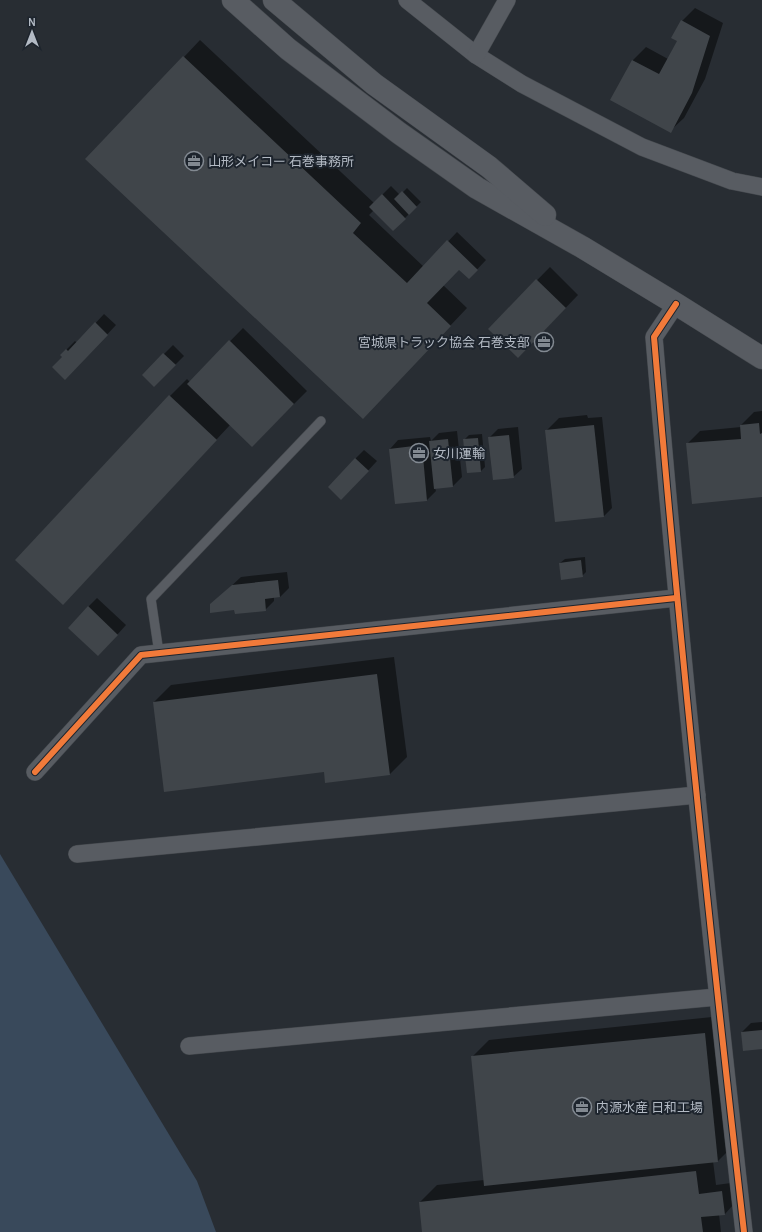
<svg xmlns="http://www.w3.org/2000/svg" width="762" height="1232" viewBox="0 0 762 1232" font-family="Karla,'Noto Sans JP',sans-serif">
  <rect width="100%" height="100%" fill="#282d33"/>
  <path fill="#39495b" d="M 0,854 L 197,1181 L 216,1232 L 0,1232 Z"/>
  <g fill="#0007">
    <path d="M 695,8 L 723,23 L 705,79 L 684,118 L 670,131 L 612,100 L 633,60 L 646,47 L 668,59 L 678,40 L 682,21 Z"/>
    <path d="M 200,40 L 374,203 L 391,186 L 400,195 L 407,188 L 421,202 L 393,230 L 374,210 L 369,215 L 424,267 L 457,232 L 486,260 L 469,278 L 459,269 L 443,285 L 467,308 L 379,401 L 184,57 Z"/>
    <path d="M 550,267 L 578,295 L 531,344 L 489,329 Z"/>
    <path d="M 104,314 L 116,325 L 74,370 L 63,357 L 66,350 L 75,341 L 77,343 Z"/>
    <path d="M 243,328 L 307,391 L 252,446 L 230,425 L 80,586 L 170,396 L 187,379 L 190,382 Z"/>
    <path d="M 173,345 L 184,356 L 154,386 L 143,375 Z"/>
    <path d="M 762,411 L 762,496 L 687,444 L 700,431 L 741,427 L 741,425 L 754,412 Z"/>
    <path d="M 587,415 L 588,418 L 602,417 L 612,508 L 603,517 L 546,431 L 559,418 Z"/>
    <path d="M 518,427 L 522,469 L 513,477 L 489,438 L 498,429 Z"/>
    <path d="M 457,431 L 462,477 L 453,486 L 435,488 L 436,491 L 427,500 L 396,503 L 390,449 L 398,440 L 430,437 L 431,441 L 439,433 Z"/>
    <path d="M 482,434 L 485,467 L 481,471 L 464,440 L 469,435 Z"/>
    <path d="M 364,450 L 377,461 L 350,490 L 355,459 Z"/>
    <path d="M 585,557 L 586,572 L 582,576 L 560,563 L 565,559 Z"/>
    <path d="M 287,572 L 289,588 L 280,597 L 274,597 L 274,601 L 265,610 L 235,609 L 214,602 L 241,577 Z"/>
    <path d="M 97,598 L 126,625 L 107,646 L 88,607 Z"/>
    <path d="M 394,657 L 407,757 L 390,774 L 325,771 L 154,702 L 171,685 Z"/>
    <path d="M 722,1016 L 735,1144 L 718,1161 L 713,1161 L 716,1185 L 731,1183 L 733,1205 L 725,1214 L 719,1214 L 721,1232 L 423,1232 L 420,1202 L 437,1185 L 484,1180 L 472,1057 L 489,1040 Z"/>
    <path d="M 762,1022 L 762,1048 L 742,1032 L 751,1023 Z"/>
  </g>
  <g fill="#40454a">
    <path d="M 681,20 L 710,36 L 692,93 L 671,133 L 610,100 L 632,60 L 659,74 L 677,41 L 671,38 Z"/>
    <path d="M 183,56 L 361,223 L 353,233 L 407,283 L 447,240 L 478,270 L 469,279 L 459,270 L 427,303 L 451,326 L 363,419 L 85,159 Z"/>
    <path d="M 402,191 L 417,207 L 409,215 L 394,199 Z"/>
    <path d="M 382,194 L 406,219 L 393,231 L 369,207 Z"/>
    <path d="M 536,279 L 566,308 L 518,358 L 488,329 Z"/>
    <path d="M 95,322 L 108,335 L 65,380 L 52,367 L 62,357 L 60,355 L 66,349 L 68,351 Z"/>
    <path d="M 229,340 L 294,404 L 252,447 L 187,384 Z"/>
    <path d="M 163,353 L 176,365 L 154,387 L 142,375 Z"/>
    <path d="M 169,395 L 217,440 L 63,605 L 15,560 Z"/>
    <path d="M 759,423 L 760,434 L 762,433 L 762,497 L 692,504 L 686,443 L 741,439 L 740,425 Z"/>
    <path d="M 594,425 L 604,517 L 555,522 L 545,430 Z"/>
    <path d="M 509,435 L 514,478 L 493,480 L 488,437 Z"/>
    <path d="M 478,438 L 481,472 L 467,473 L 463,439 Z"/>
    <path d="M 448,439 L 453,487 L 434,489 L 429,441 Z"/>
    <path d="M 422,445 L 427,501 L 395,504 L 389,449 Z"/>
    <path d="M 355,458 L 369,471 L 341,500 L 328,487 Z"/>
    <path d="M 581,560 L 583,577 L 561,580 L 559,563 Z"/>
    <path d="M 278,580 L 280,597 L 265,599 L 266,611 L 235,614 L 234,610 L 210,613 L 210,604 L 232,585 Z"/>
    <path d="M 88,606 L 118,635 L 98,656 L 68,628 Z"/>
    <path d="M 377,674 L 390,775 L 325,783 L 324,772 L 164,792 L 153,702 Z"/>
    <path d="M 762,1030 L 762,1049 L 743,1051 L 741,1032 Z"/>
    <path d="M 705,1033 L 718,1162 L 484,1186 L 471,1056 Z"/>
    <path d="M 696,1171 L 699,1194 L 722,1191 L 725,1215 L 701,1217 L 703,1232 L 422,1232 L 419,1202 Z"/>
  </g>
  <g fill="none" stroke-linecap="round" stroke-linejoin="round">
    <defs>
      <path id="service" d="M 159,653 L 151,599 L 321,421"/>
      <g id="minor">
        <path d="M 407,0 L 476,55 L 522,84 L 642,147 L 732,181 L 762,187"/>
        <path d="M 476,55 L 507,0"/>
        <path d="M 676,304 L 654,337 C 679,636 710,934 744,1232"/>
        <path d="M 35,772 L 141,655 L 676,598"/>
        <path d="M 77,854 L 697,795"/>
        <path d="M 189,1046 L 717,997"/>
      </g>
      <g id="tertiary">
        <path d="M 233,0 L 288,49 L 399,133 L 477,188 L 582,247 L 676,304 L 762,358"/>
        <path d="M 274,0 L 374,84 L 489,167 L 545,215"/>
      </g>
    </defs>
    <use href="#service" stroke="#44484d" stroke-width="10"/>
    <use href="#minor" stroke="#44484d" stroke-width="18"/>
    <use href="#tertiary" stroke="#44484d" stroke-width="23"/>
    <use href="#service" stroke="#585c62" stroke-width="9"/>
    <use href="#minor" stroke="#585c62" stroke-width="17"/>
    <use href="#tertiary" stroke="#585c62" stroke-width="22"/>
    <defs>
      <g id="cycleway">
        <path d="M 676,304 L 654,337 C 679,636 710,934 744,1232"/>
        <path d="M 35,772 L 141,655 L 676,598"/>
      </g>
    </defs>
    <use href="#cycleway" stroke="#1d242d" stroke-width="8"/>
    <use href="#cycleway" stroke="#f17a3a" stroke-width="6"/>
  </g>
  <defs>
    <symbol id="office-ring" viewBox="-11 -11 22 22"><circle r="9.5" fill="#1d242d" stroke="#828991" stroke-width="1.5"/><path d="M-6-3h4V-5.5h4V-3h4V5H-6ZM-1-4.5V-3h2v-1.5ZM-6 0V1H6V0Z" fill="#828991"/></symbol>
  </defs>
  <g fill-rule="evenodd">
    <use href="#office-ring" x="183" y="150" width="22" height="22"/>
    <use href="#office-ring" x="533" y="331" width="22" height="22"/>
    <use href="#office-ring" x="408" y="442" width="22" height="22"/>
    <use href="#office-ring" x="571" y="1096" width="22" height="22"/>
  </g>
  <g text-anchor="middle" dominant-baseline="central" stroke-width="4" stroke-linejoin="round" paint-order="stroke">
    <g font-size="13" fill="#b3bac4" stroke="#1d242d" text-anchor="start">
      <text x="208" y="161">山形メイコー 石巻事務所</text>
      <text x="530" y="342" text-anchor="end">宮城県トラック協会 石巻支部</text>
      <text x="433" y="453">女川運輸</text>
      <text x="596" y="1107">内源水産 日和工場</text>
    </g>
  </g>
  <g transform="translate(32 32)" stroke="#1d242d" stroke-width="3" paint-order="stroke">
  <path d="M0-3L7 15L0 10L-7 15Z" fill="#b3bac4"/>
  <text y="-6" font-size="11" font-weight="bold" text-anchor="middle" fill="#b3bac4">N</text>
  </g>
</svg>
